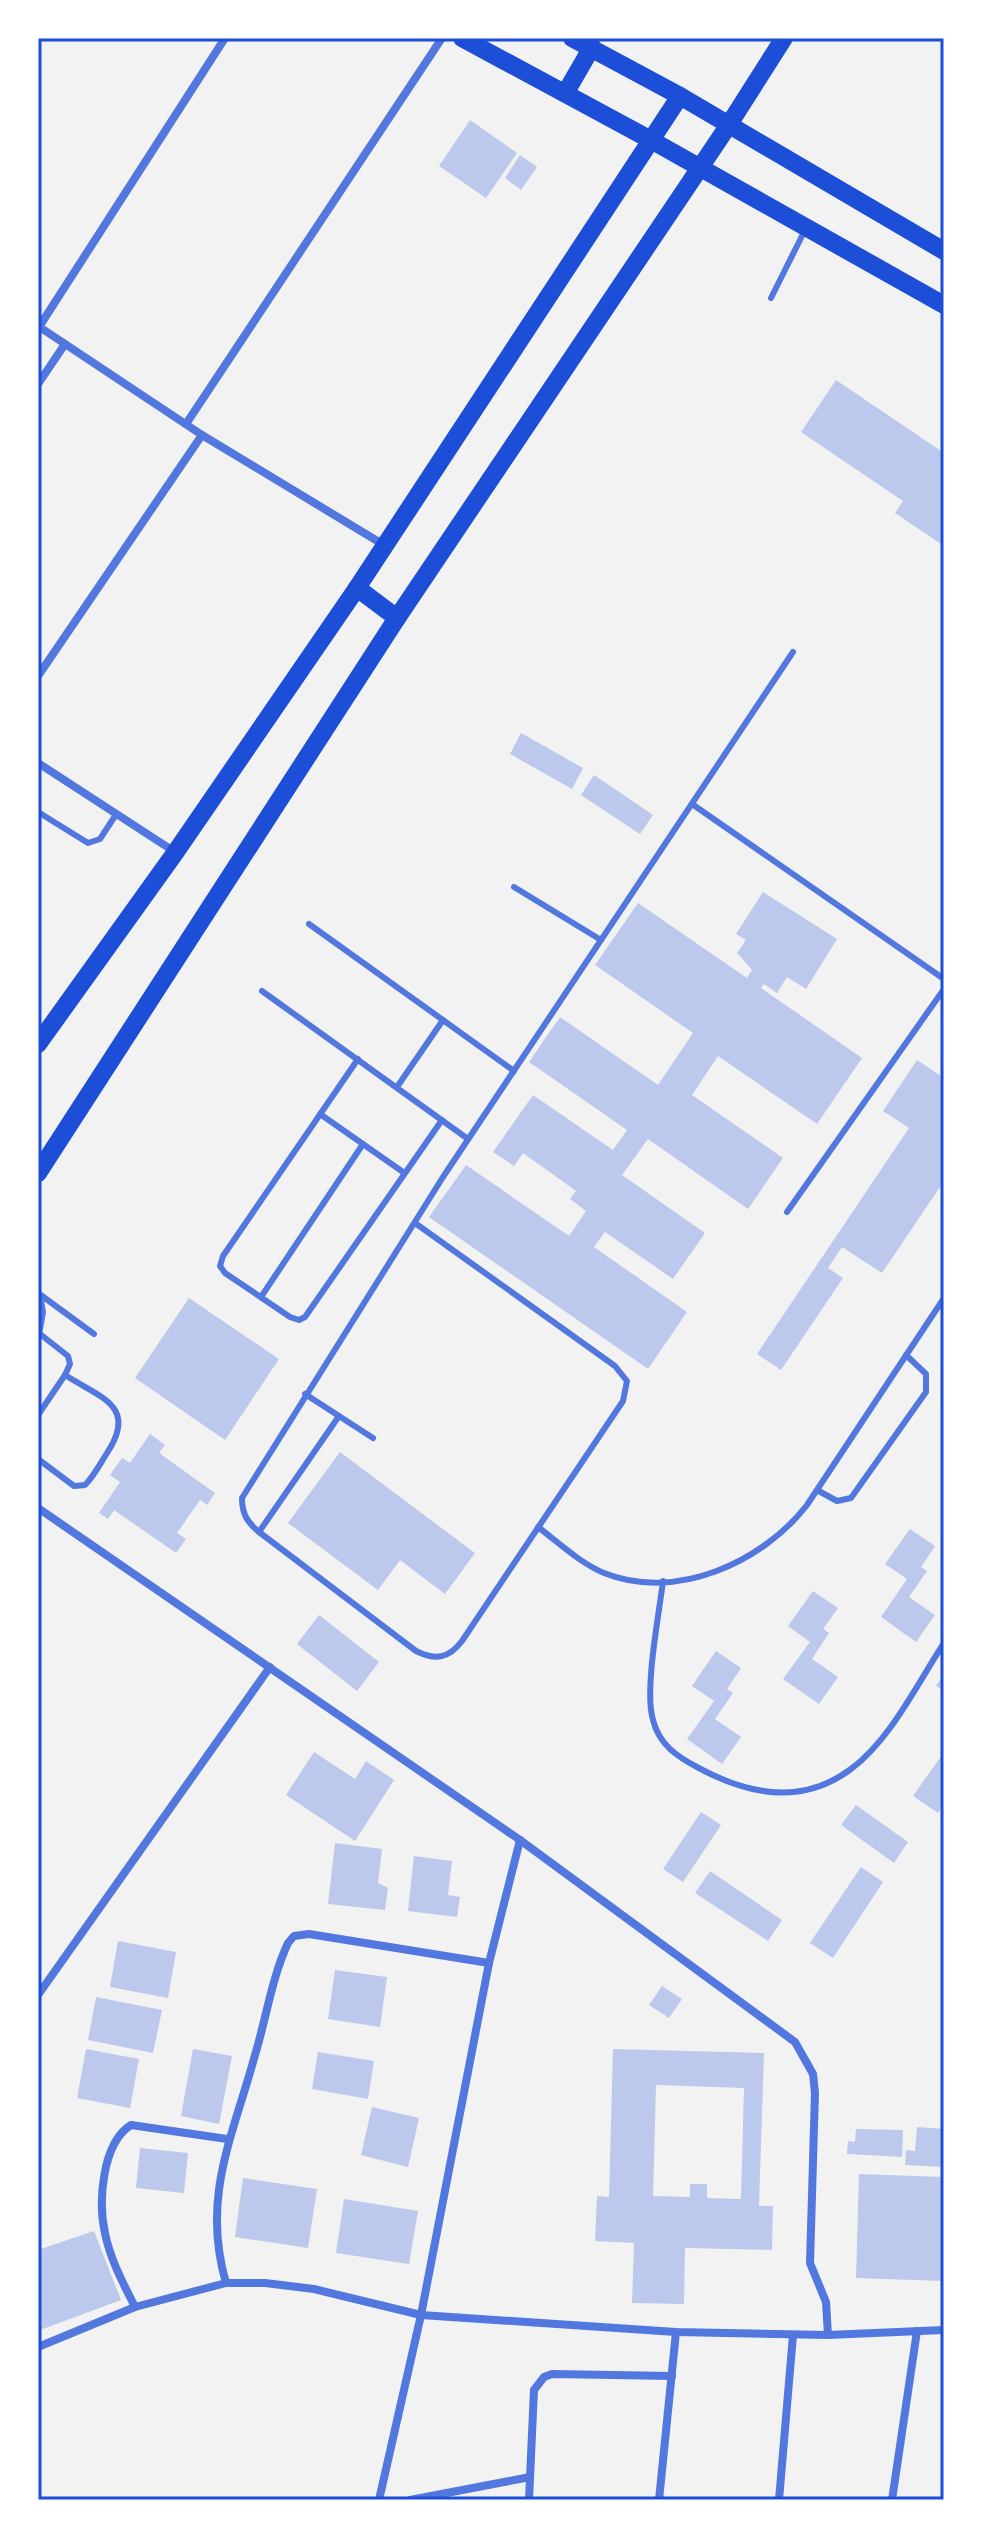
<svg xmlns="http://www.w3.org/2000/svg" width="982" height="2538" viewBox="0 0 982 2538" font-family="'Times New Roman',serif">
  <rect width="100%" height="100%" fill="#f2f2f2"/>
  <g fill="#bdc9ec" fill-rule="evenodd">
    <path d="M 470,120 L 517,153 L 486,198 L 439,166 Z"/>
    <path d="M 520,155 L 537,167 L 521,190 L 505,178 Z"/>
    <path d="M 836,380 L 944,453 L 944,546 L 895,513 L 903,501 L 801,432 Z"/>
    <path d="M 521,733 L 583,768 L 572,789 L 510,754 Z"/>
    <path d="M 594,775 L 653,815 L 640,834 L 581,795 Z"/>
    <path d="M 763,892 L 837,939 L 806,989 L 787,977 L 777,993 L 764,984 L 761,988 L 862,1058 L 817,1124 L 718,1056 L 692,1095 L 783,1158 L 748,1209 L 648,1139 L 622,1175 L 705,1233 L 673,1279 L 605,1232 L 594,1247 L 687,1312 L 648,1369 L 429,1217 L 466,1165 L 569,1236 L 586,1211 L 570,1199 L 576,1191 L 523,1153 L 514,1166 L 493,1152 L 533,1095 L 613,1150 L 627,1130 L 529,1062 L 560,1017 L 658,1085 L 693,1033 L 595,965 L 638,903 L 747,978 L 752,970 L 737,953 L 746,940 L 736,934 Z"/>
    <path d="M 917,1060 L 944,1078 L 944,1181 L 882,1273 L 842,1247 L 828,1268 L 843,1278 L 781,1370 L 757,1354 L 909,1128 L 883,1111 Z"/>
    <path d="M 189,1298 L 279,1359 L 225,1440 L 135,1378 Z"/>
    <path d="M 150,1434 L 165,1445 L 159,1453 L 215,1493 L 207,1505 L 200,1500 L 177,1533 L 186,1539 L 176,1553 L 114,1510 L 108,1519 L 99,1513 L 120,1482 L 110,1475 L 122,1458 L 130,1463 Z"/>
    <path d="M 340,1452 L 475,1553 L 445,1594 L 400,1560 L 378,1590 L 288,1523 Z"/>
    <path d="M 910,1529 L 935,1546 L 921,1567 L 927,1571 L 909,1597 L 935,1615 L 916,1642 L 881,1617 L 907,1579 L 885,1564 Z"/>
    <path d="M 813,1591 L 838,1608 L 823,1629 L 829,1633 L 812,1659 L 838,1677 L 819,1704 L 783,1679 L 810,1642 L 788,1626 Z"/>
    <path d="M 319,1615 L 379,1662 L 357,1691 L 297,1644 Z"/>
    <path d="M 716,1651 L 741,1668 L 727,1689 L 733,1693 L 715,1719 L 741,1737 L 722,1764 L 687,1739 L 714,1701 L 692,1686 Z"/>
    <path d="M 944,1674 L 944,1691 L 936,1686 Z"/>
    <path d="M 314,1752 L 355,1779 L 366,1761 L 394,1780 L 355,1841 L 286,1795 Z"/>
    <path d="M 944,1752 L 944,1804 L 938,1813 L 913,1796 Z"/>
    <path d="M 856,1805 L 908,1842 L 894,1863 L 841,1825 Z"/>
    <path d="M 701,1812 L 721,1825 L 683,1882 L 663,1869 Z"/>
    <path d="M 335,1843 L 382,1849 L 378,1883 L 388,1888 L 385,1910 L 328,1904 Z"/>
    <path d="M 414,1856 L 452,1861 L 448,1895 L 460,1897 L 457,1917 L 408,1911 Z"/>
    <path d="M 861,1867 L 883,1882 L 833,1958 L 810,1943 Z"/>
    <path d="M 710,1871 L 782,1920 L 768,1941 L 695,1893 Z"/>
    <path d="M 118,1941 L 176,1952 L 168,1998 L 110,1987 Z"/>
    <path d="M 335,1970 L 387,1977 L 380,2027 L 328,2019 Z"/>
    <path d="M 662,1986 L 682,1999 L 669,2018 L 649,2005 Z"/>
    <path d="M 96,1997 L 162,2010 L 153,2053 L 88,2040 Z"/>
    <path d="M 86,2049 L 139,2059 L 130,2108 L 77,2098 Z"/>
    <path d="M 193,2049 L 232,2056 L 219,2124 L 181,2116 Z"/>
    <path d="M 613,2049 L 764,2053 L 759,2206 L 773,2206 L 772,2250 L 685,2248 L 684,2304 L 632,2303 L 634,2243 L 595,2241 L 597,2196 L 609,2197 ZM 656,2085 L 744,2088 L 741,2199 L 707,2198 L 707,2184 L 690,2184 L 690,2197 L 653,2196 Z"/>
    <path d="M 318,2052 L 374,2061 L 368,2099 L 312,2089 Z"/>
    <path d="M 372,2107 L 419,2118 L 408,2167 L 361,2155 Z"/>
    <path d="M 917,2127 L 944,2129 L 944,2167 L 905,2165 L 906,2150 L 915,2151 Z"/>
    <path d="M 856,2129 L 903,2130 L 902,2157 L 847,2154 L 848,2141 L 855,2142 Z"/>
    <path d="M 140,2148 L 188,2153 L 184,2193 L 136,2188 Z"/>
    <path d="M 859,2174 L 944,2177 L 944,2281 L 856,2278 Z"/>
    <path d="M 243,2178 L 317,2189 L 308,2248 L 235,2237 Z"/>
    <path d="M 344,2199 L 418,2211 L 409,2264 L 336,2253 Z"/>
    <path d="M 94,2231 L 121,2300 L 40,2330 L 38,2250 Z"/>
  </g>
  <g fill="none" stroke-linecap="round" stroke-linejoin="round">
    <g stroke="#5277de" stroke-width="6">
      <path d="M 771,298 L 805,230"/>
      <path d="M 692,804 L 944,979"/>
      <path d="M 38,812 L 88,843 L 100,839 L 115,816"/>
      <path d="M 514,887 L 601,940"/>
      <path d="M 309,924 L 514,1071"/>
      <path d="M 262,991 L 468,1139"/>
      <path d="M 358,1059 L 223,1256 L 220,1266 L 225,1273 L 290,1317 L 299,1320 L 305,1317 L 442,1120"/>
      <path d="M 397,1087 L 443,1020"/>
      <path d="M 320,1114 L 403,1172"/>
      <path d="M 787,1212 L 944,989"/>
      <path d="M 415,1223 L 615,1366 L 627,1381 L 623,1401 L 462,1641 C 449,1658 436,1661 416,1651 L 259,1532 C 247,1522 242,1514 242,1498 L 443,1177 L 793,652"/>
      <path d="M 38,1293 L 94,1334"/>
      <path d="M 261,1297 L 363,1144"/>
      <path d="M 39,1335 L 43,1312 L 40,1295"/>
      <path d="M 305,1394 L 373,1438"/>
      <path d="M 38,1415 L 65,1375"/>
      <path d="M 38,1459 L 74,1486 L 85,1485 C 94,1476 100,1464 107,1453 C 138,1406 101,1398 65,1375 L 70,1364 L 68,1356 L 40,1334"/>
      <path d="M 817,1490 L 837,1501 L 851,1498 L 926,1392 L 926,1374 L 906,1355"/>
      <path d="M 538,1527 C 559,1543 580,1563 604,1573 C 676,1602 763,1562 807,1505 L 944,1298"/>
      <path d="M 259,1532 L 339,1416"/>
      <path d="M 663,1581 C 659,1615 644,1690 653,1720 C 659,1744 676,1756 697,1767 C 746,1794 802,1806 851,1769 C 891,1739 917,1684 944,1643"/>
    </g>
    <g stroke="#5277de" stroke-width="8">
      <path d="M 38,326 L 202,435 L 384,545"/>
      <path d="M 39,327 L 225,38"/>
      <path d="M 38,384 L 65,344"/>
      <path d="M 186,424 L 442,38"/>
      <path d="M 38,676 L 202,435"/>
      <path d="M 38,763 L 175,852"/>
      <path d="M 38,1508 L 520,1840 L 795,2042 L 813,2074 L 815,2093 L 810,2263 L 826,2302 L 828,2335"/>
      <path d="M 38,1995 L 270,1667"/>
      <path d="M 226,2283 C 201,2197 233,2136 255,2055 C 266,2019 272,1977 288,1943 L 294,1936 L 309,1934 L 489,1963"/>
      <path d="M 135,2307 C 123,2283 110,2259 105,2233 C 98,2202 102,2143 131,2125 L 227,2139"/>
      <path d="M 38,2347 L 135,2307 L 226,2283 L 265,2283 L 314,2289 L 421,2315 L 676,2332 L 828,2335 L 944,2330"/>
      <path d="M 379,2500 L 421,2315 L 489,1963 L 520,1840"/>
      <path d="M 410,2500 L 530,2477"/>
      <path d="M 529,2500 L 534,2390 L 544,2377 L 552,2374 L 672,2376"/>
      <path d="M 659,2500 L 676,2332"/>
      <path d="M 779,2500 L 793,2335"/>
      <path d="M 892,2500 L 917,2331"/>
    </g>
    <g stroke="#1d4ed8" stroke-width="18">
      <path d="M 651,140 L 944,305"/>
      <path d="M 357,588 L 397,618"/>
      <path d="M 38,1044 L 175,853 L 357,588 L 680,96 L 944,251"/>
      <path d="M 38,1173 L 397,618 L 728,126"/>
    </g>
    <g stroke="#1d4ed8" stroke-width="18">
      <path d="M 462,38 L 651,140"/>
      <path d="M 572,38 L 680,96"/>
      <path d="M 566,92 L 592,47"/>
      <path d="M 728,126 L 784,38"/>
    </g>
  </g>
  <rect width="982" height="2538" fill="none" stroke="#ffffff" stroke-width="80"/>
  <rect x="40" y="40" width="902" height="2458" fill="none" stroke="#1d4ed8" stroke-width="3"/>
</svg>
